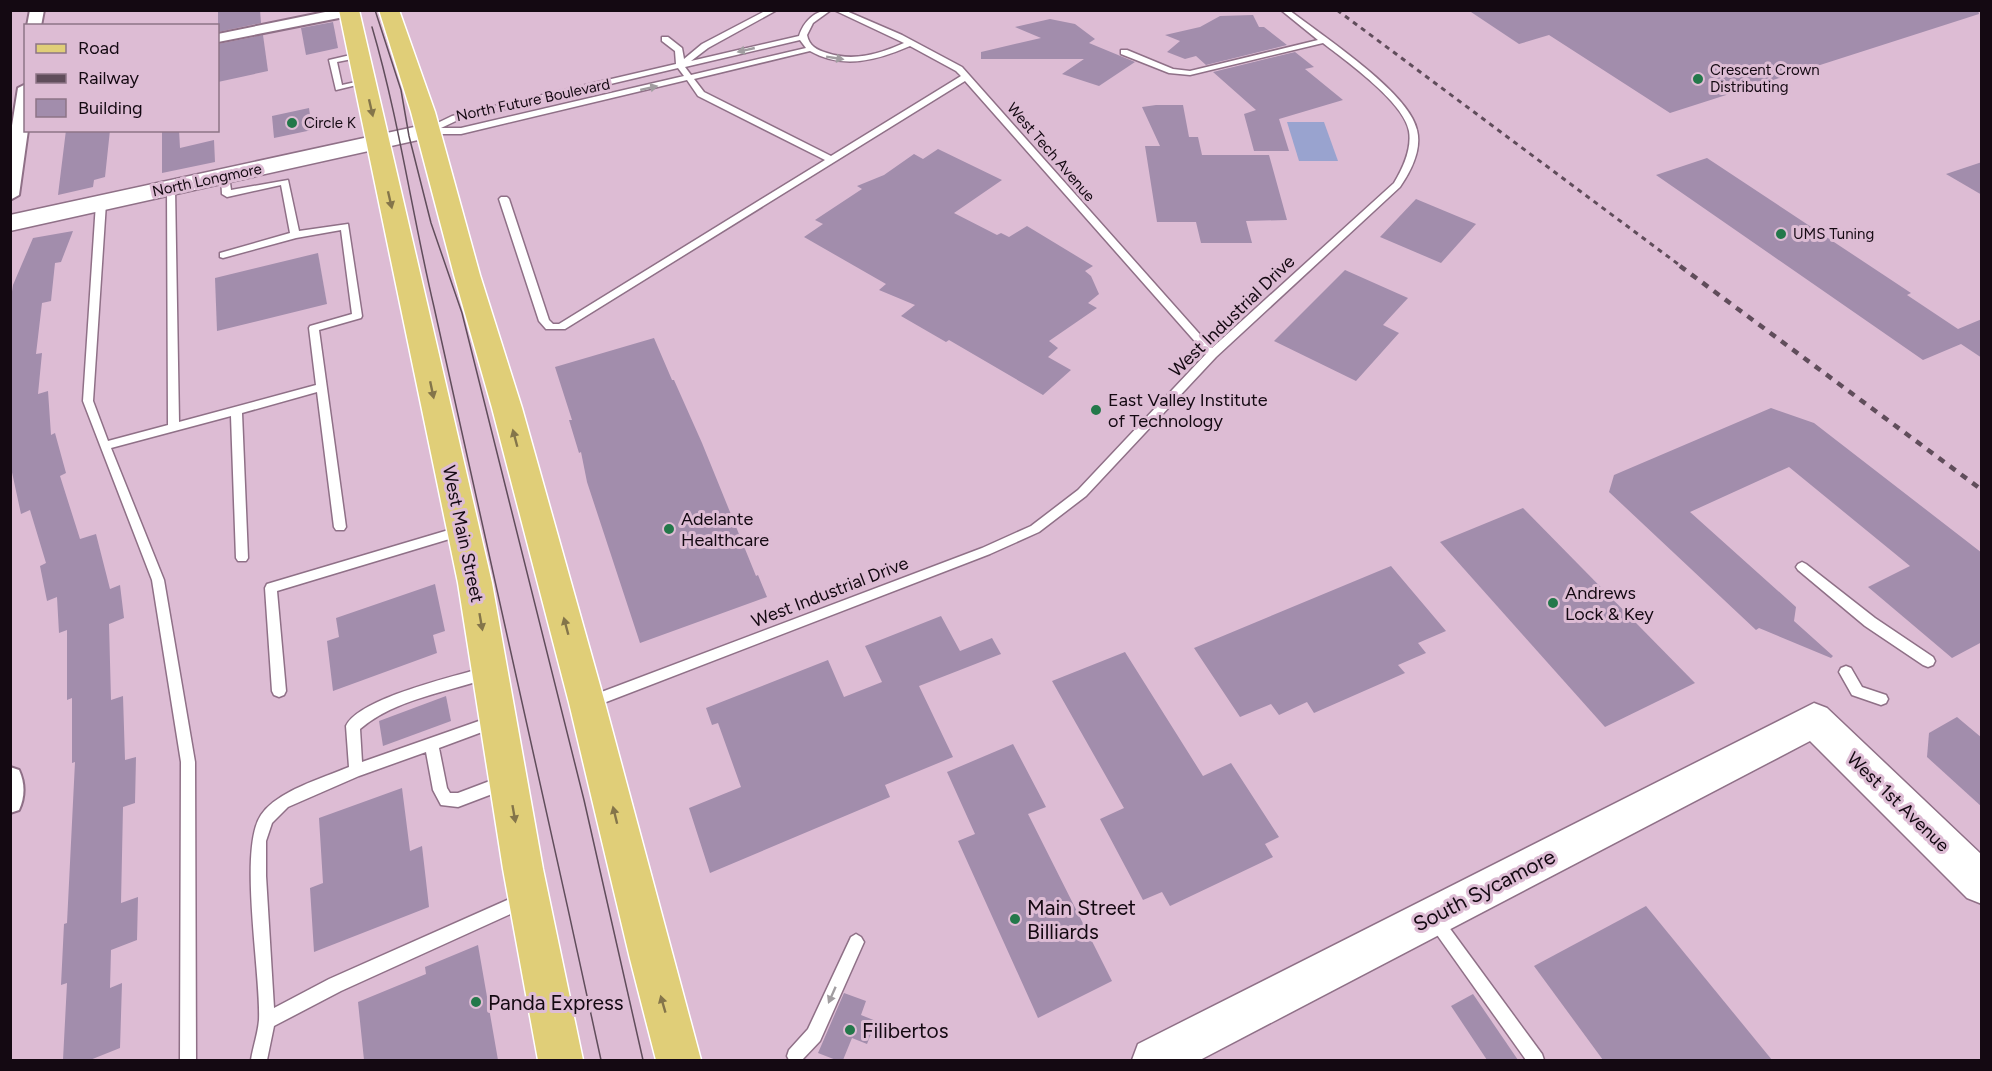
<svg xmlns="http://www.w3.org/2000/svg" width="1992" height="1071" viewBox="0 0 1992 1071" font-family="Figtree,sans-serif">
  <rect width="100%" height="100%" fill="#ddbcd4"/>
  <path fill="#99a3cf" d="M 1287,122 L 1324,122 L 1338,161 L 1299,161 Z"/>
  <g fill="#a28dac">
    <path d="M 218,10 L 260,10 L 261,23 L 218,32 Z"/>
    <path d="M 1468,10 L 1978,10 L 1979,14 L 1670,113 L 1549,35 L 1519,44 Z"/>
    <path d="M 1253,15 L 1259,27 L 1264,27 L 1287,45 L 1206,65 L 1196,56 L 1185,59 L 1167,52 L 1180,41 L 1165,35 L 1200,27 L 1220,16 Z"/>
    <path d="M 1050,19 L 1075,24 L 1095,39 L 1089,43 L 1135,62 L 1099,86 L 1062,74 L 1084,59 L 981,59 L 981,52 L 1041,38 L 1015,27 Z"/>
    <path d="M 333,22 L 338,48 L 306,55 L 301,28 Z"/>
    <path d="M 263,35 L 268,71 L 218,82 L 218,44 Z"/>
    <path d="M 1295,52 L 1314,67 L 1305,69 L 1343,100 L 1279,119 L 1289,151 L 1254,151 L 1244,114 L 1256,110 L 1213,72 Z"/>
    <path d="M 1156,105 L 1183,105 L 1189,137 L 1198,137 L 1202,155 L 1269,155 L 1287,220 L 1246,221 L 1252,243 L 1201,243 L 1196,222 L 1157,222 L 1145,146 L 1160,146 L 1142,107 Z"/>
    <path d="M 309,108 L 312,130 L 274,138 L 272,116 Z"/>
    <path d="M 66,130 L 110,130 L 105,177 L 94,180 L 93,187 L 58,195 Z"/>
    <path d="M 162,130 L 179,130 L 180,148 L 214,140 L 215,162 L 162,173 Z"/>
    <path d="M 938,149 L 1002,180 L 954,213 L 997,235 L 1001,233 L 1009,237 L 1027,226 L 1093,266 L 1085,271 L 1091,276 L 1099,294 L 1088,303 L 1097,308 L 1049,341 L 1058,348 L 1048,357 L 1071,370 L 1043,395 L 949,340 L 946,342 L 901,316 L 915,305 L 879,290 L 886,284 L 804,237 L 823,224 L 815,220 L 862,189 L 857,186 L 884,175 L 914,154 L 923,159 Z"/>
    <path d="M 1707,158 L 1911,293 L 1907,295 L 1958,329 L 1982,319 L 1982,358 L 1961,344 L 1923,360 L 1656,175 Z"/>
    <path d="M 1982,162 L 1982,195 L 1946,174 Z"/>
    <path d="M 1416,199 L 1476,224 L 1441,263 L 1380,237 Z"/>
    <path d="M 73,231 L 61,262 L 55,263 L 51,301 L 42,303 L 36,354 L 42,353 L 38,394 L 48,391 L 51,435 L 55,433 L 66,473 L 60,476 L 80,539 L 96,534 L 110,589 L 120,585 L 124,618 L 109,624 L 111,700 L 123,696 L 125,760 L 136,757 L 135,803 L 123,807 L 121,903 L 138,897 L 137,940 L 111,950 L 110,988 L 122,983 L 120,1048 L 90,1060 L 63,1060 L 67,983 L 61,985 L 64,924 L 67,923 L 75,762 L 72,763 L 72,698 L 67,700 L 67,630 L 59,633 L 57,597 L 47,601 L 40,566 L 46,563 L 30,510 L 21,514 L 10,463 L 10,305 L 13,285 L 33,238 Z"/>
    <path d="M 318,253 L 327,304 L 217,331 L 215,278 Z"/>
    <path d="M 1345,270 L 1408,298 L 1383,325 L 1399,333 L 1356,381 L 1274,341 Z"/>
    <path d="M 654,338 L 672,380 L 674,380 L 702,443 L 756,576 L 758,575 L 767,597 L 640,643 L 587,482 L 581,452 L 579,453 L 569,420 L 572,420 L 555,367 Z"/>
    <path d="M 1771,408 L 1814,423 L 1982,553 L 1982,642 L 1952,658 L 1868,587 L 1910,566 L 1789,467 L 1690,512 L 1796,607 L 1794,621 L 1833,656 L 1831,658 L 1759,628 L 1756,630 L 1609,492 L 1614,475 Z"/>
    <path d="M 1523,508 L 1695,683 L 1605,727 L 1440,542 Z"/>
    <path d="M 1391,566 L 1446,631 L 1418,643 L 1426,653 L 1398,665 L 1405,673 L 1314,713 L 1307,702 L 1279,715 L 1271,704 L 1240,717 L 1194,648 Z"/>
    <path d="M 435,584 L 445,631 L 433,635 L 437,653 L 333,691 L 327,641 L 339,637 L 336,618 Z"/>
    <path d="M 941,616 L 960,651 L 992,638 L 1001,654 L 919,686 L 953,757 L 885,785 L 890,797 L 710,873 L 689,808 L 741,787 L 718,723 L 712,725 L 706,708 L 828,660 L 844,697 L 882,682 L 865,646 Z"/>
    <path d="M 1125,652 L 1203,776 L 1231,763 L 1279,837 L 1265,844 L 1273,857 L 1170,906 L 1162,892 L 1143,900 L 1100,819 L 1124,808 L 1052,681 Z"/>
    <path d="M 446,696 L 451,721 L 383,746 L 379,721 Z"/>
    <path d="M 1957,717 L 1982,738 L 1982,807 L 1927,757 L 1929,733 Z"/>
    <path d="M 1013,744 L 1046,807 L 1028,814 L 1112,981 L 1038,1018 L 958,841 L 975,834 L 947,772 Z"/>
    <path d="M 402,788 L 410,851 L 422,846 L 429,907 L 314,952 L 310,888 L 323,883 L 319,818 Z"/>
    <path d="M 1646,906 L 1772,1060 L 1603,1060 L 1534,966 Z"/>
    <path d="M 478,945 L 498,1060 L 364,1060 L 358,1002 L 426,974 L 425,967 Z"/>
    <path d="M 844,993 L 866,1001 L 861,1015 L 876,1021 L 867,1044 L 852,1038 L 843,1060 L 836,1060 L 818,1053 Z"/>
    <path d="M 1473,994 L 1518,1060 L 1487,1060 L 1451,1006 Z"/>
  </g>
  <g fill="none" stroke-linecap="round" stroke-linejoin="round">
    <defs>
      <g id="lane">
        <path d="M 767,10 L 777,10 L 708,48 L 691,61 L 799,36 C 804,21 815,10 831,10 L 813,23 L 807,35 C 809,46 817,50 827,53 C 854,62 879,54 904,43 L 834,10 L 844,10 L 902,35 L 962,67 L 1212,348 L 1394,183 C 1403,168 1412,149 1409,131 C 1404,102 1346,61 1323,43 L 1190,75 L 1169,73 L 1121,54 L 1121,50 L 1127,50 L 1173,69 L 1190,71 L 1318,40 L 1281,10 L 1289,10 C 1321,35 1409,92 1417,130 C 1422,150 1411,171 1400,187 L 1216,357 L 1086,496 L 1039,532 L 990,554 L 588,709 L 583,707 L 581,703 L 583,699 L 982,548 L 1031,526 L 1078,490 L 1206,354 L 965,81 L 565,329 L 546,329 L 539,321 L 499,199 L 501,197 L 507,197 L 509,199 L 549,320 L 553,324 L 559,324 L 825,160 L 698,96 L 687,80 L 461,134 L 428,134 L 425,133 L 425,129 L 452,116 L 676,64 L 675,51 L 662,41 L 662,37 L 668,37 L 682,48 L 684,59 L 702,44 ZM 800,40 L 806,48 L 691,75 L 685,67 ZM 910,46 L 956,71 L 961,76 L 831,156 L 704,92 L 694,79 L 810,51 C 843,70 878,60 910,46 ZM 678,68 L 684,76 L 461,128 L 441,128 L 458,120 Z"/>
        <path d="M 359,53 L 363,55 L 362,57 L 337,62 L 342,85 L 365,80 L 369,82 L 336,90 L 329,60 Z"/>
        <path d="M 225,173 L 229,176 L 231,190 L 288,180 L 299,231 L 348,224 L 362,316 L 361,318 L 319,330 L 346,527 L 344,530 L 336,530 L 334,527 L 317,392 L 242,413 L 248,558 L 246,561 L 238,561 L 236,558 L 231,416 L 111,448 L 164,580 L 195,762 L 196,1060 L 180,1060 L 181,762 L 152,580 L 83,401 L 96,203 L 101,200 L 106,203 L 93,401 L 108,441 L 168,425 L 167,186 L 170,185 L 175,188 L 179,422 L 316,385 L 309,328 L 310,326 L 352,314 L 341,230 L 296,238 L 223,258 L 220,257 L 220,253 L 290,233 L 281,185 L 227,197 L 222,194 L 221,176 Z"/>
        <path d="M 462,526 L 466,528 L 468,531 L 466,534 L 277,591 L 286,691 L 284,695 L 279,697 L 274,695 L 272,691 L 265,588 L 267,584 Z"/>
        <path d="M 1802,562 L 1806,564 L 1875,618 L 1933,657 L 1935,661 L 1933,665 L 1928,667 L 1923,665 L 1865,626 L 1798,570 L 1796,567 L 1798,564 Z"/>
        <path d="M 1846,666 L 1851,668 L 1862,687 L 1886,695 L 1888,699 L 1886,703 L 1881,705 L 1852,695 L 1839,672 L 1841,668 Z"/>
        <path d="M 486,667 L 491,669 L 493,673 L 491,677 C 446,693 397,698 360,729 L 362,762 L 496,715 L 501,717 L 503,721 L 501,725 L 439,748 L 447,788 L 450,793 L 458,793 L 503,776 L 508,778 L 510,783 L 508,788 L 458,807 L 441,805 L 433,790 L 426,752 L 359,776 L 288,807 L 272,823 L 266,841 L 266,876 L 274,1008 L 329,979 L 523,893 L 528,896 L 531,901 L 528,906 L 341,991 L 274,1026 L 267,1060 L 251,1060 C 253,1047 258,1033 259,1020 C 261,974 238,849 261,815 C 277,791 323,778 349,767 L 346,726 C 359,698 456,676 486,667 Z"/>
        <path d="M 1435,912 L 1440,915 L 1542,1054 L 1544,1060 L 1526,1060 L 1430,925 L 1427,920 L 1430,915 Z"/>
        <path d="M 856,934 L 861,937 L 864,942 L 820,1041 L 802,1060 L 789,1060 L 787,1056 L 789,1050 L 808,1029 L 851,937 Z"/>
      </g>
      <g id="street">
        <path d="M 30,10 L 44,10 L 41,26 L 27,26 Z"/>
        <path d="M 335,10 L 356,12 L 349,16 L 218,42 L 218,34 Z"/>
        <path d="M 26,84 L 26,130 L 28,130 L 19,195 L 10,200 L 10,138 L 18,88 Z"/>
        <path d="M 10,767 L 19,770 C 25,783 25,797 19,810 L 10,813 Z"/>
      </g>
      <g id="secondary">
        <path d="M 428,124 L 436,126 L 440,131 L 436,136 L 10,231 L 10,215 Z"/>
        <path d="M 1814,703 L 1827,708 L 1982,855 L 1982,904 L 1967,898 L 1810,741 L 1200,1060 L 1132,1060 L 1138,1044 Z"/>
      </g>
      <g id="primary">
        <path d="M 339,10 L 359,10 L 492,583 L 543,869 L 583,1060 L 538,1060 L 503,869 L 458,583 Z"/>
        <path d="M 379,10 L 399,10 L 435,112 L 480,275 L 522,408 L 605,703 L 701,1060 L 656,1060 L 630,959 L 569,703 L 492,408 L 454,275 L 411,112 Z"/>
      </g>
    </defs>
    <use href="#lane" stroke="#8f7087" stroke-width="3"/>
    <use href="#street" stroke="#8f7087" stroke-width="4"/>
    <use href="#secondary" stroke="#8f7087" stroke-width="3"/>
    <use href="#primary" stroke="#fff" stroke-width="3"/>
    <use href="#lane" fill="#fff" fill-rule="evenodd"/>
    <use href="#street" fill="#fff" fill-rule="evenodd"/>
    <use href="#secondary" fill="#fff" fill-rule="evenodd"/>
    <use href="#primary" fill="#e0ce78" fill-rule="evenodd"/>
    <g stroke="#604d5b" stroke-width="1.5">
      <path d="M 375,10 L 401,90 L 409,136 L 431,223 L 462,313 L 584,800 L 643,1060"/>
      <path d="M 372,27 C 399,119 412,214 434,307 C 492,558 546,809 601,1060"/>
    </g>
    <path stroke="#604d5b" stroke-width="3" stroke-dasharray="5 5" stroke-linecap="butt" d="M 1337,10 L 1682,267"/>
    <path stroke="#604d5b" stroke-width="4.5" stroke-dasharray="7 7" stroke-linecap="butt" d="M 1680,266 L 1982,490"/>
  </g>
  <defs><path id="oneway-solid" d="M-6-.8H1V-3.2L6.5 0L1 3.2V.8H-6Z" transform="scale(1.5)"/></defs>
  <g fill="#a19da0">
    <use href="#oneway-solid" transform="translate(746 50) rotate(167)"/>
    <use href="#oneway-solid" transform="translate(835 58) rotate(9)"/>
    <use href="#oneway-solid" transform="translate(649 88) rotate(-13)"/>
    <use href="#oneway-solid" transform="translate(832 995) rotate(114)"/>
  </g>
  <g fill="#84754a">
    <use href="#oneway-solid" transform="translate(371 108) rotate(77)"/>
    <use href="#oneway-solid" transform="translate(390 200) rotate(77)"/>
    <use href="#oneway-solid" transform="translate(432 390) rotate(78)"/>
    <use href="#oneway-solid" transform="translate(515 438) rotate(-105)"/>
    <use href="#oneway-solid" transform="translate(481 622) rotate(80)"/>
    <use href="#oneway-solid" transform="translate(566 626) rotate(-105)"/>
    <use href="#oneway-solid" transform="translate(514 814) rotate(80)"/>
    <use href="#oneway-solid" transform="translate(615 815) rotate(-104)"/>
    <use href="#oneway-solid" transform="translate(663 1004) rotate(-106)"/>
  </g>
  <g fill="#23784a" stroke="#ddbcd4" stroke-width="2">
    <circle cx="1698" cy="79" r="6"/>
    <circle cx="292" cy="123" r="6"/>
    <circle cx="1781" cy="234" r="6"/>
    <circle cx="1096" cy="410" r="6"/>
    <circle cx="669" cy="529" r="6"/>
    <circle cx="1553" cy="603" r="6"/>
    <circle cx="1015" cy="919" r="6"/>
    <circle cx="476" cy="1002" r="6"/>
    <circle cx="850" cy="1030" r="6"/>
  </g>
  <g text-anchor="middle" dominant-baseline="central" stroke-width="6" stroke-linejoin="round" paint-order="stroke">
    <g font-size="15" fill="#140912" stroke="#ddbcd4" text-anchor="start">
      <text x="1710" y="70">Crescent Crown<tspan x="1710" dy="17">Distributing</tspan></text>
      <text x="304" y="123">Circle K</text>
      <text x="1793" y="234">UMS Tuning</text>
    </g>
    <g font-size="15" fill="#140912" stroke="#ddbcd4">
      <text transform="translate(533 100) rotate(-12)">North Future Boulevard</text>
      <text transform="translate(1051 152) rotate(49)">West Tech Avenue</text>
      <text transform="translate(207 180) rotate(-12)">North Longmore</text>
    </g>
    <g font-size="18" fill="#140912" stroke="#ddbcd4">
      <text transform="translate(1232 316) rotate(-44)">West Industrial Drive</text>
      <text transform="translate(463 534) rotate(78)">West Main Street</text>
      <text transform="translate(830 592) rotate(-21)">West Industrial Drive</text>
      <text transform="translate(1898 802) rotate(44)">West 1st Avenue</text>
    </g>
    <g font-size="18" fill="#140912" stroke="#ddbcd4" text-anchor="start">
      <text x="1108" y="400">East Valley Institute<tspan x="1108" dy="21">of Technology</tspan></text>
      <text x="681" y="519">Adelante<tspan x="681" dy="21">Healthcare</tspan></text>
      <text x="1565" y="593">Andrews<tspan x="1565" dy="21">Lock &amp; Key</tspan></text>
    </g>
    <g font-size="21" fill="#140912" stroke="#ddbcd4">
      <text transform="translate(1484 890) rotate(-27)">South Sycamore</text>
    </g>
    <g font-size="21" fill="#140912" stroke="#ddbcd4" text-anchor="start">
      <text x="1027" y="907">Main Street<tspan x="1027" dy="24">Billiards</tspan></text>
      <text x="488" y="1002">Panda Express</text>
      <text x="862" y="1030">Filibertos</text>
    </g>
  </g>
  <rect width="1992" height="1071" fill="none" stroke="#140912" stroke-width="24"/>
  <rect x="24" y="24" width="195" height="108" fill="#ddbcd4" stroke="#8d7486" stroke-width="1.5"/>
  <rect x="36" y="44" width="30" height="9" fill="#e0ce78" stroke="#8d7486" stroke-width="1.5"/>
  <text x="78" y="54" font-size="18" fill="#140912">Road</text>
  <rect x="36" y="74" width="30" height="9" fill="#604d5b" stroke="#8d7486" stroke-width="1.5"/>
  <text x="78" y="84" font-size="18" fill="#140912">Railway</text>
  <rect x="36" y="99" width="30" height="18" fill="#a28dac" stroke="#8d7486" stroke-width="1.5"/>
  <text x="78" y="114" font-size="18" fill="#140912">Building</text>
</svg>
